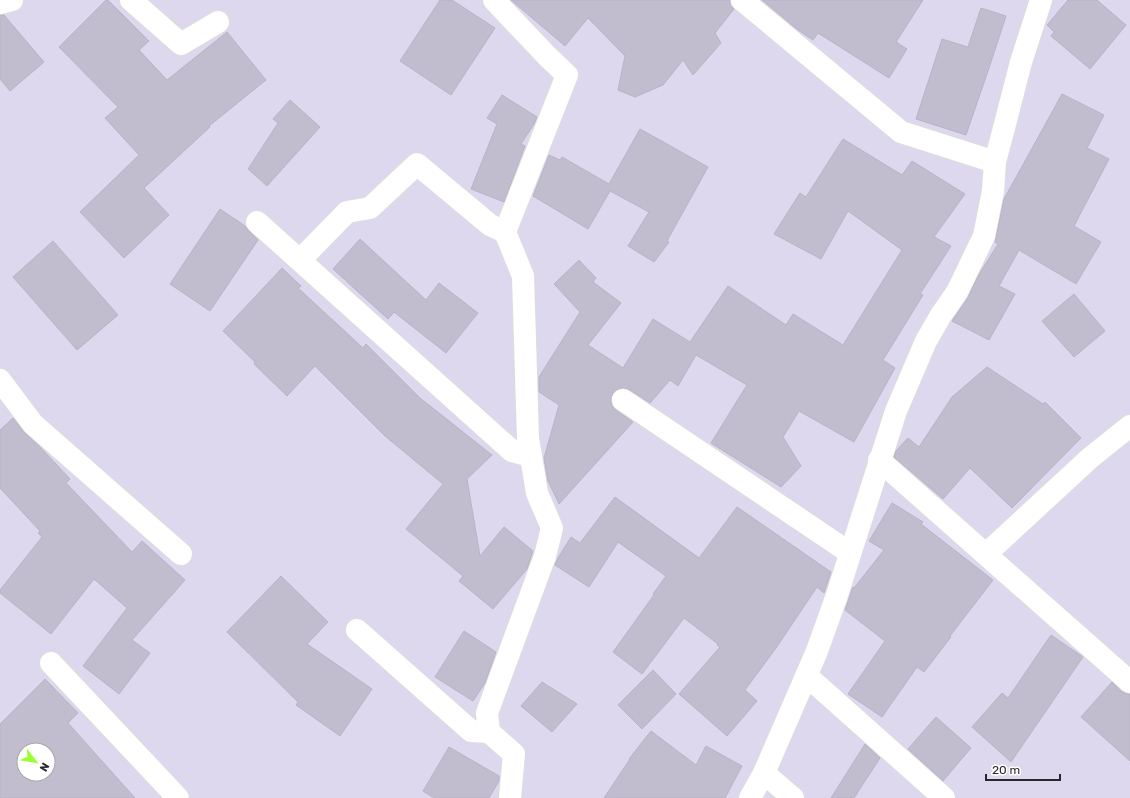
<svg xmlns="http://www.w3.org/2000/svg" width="1130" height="798" viewBox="0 0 1130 798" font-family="Rubik,sans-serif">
  <rect width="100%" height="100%" fill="#ddd8ed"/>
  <g fill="#c2bdce" stroke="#b9b2c8" fill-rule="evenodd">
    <path d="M 106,0 L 108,0 L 149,41 L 139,50 L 167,80 L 227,32 L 266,80 L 209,126 L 210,127 L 144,188 L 169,215 L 124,258 L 80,212 L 139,155 L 105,118 L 118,107 L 59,47 Z"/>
    <path d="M 440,0 L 452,0 L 495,28 L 451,95 L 400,61 Z"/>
    <path d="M 511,0 L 730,0 L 730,5 L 734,9 L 715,33 L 721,43 L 693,75 L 683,60 L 663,85 L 635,97 L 618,90 L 625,56 L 588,18 L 565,46 Z"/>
    <path d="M 762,0 L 923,0 L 896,42 L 907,49 L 889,78 L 818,33 L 813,40 L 798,30 Z"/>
    <path d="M 1068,0 L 1097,0 L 1126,25 L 1090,69 L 1051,36 L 1054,32 L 1047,25 Z"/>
    <path d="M 981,8 L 1006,16 L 990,65 L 966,135 L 916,119 L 942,39 L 968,47 Z"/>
    <path d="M 0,15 L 4,15 L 44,62 L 10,91 L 0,79 Z"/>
    <path d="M 1062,94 L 1104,115 L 1087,148 L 1109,159 L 1074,226 L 1101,242 L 1076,284 L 1019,250 L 999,286 L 1015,294 L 989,340 L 952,321 L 967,299 L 978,276 L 998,244 L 995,242 L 1004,199 Z"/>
    <path d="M 502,95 L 537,117 L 534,124 L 521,144 L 525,146 L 504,202 L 471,189 L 497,124 L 487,118 Z"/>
    <path d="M 290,100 L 320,127 L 267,186 L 248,169 L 278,123 L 273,119 Z"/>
    <path d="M 640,129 L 708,167 L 667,241 L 669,242 L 654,262 L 628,246 L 649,212 L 610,191 L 588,229 L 533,196 L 549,155 L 560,160 L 562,157 L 609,184 Z"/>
    <path d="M 843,139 L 902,175 L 912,161 L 965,194 L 934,237 L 951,246 L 920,294 L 923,295 L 883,360 L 895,368 L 854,442 L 799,411 L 783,437 L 801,466 L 781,487 L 711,443 L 747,385 L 696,355 L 678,386 L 670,380 L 650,403 L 630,390 L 624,388 L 618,389 L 613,393 L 611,400 L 612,406 L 616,410 L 633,422 L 559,504 L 548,481 L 544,458 L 559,405 L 539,392 L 539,377 L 580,312 L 554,284 L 579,260 L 596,278 L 593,282 L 621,303 L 588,345 L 623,368 L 653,319 L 690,342 L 728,286 L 786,325 L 793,314 L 843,345 L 902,250 L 848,211 L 821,259 L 774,234 L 800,193 L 806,197 Z"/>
    <path d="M 220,209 L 245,226 L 249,231 L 258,240 L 210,311 L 170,284 Z"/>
    <path d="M 360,239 L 426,300 L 439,283 L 478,313 L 446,353 L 394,312 L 388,319 L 333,269 Z"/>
    <path d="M 53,241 L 118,315 L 77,350 L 13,277 Z"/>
    <path d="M 282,268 L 301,286 L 298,288 L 363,348 L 366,344 L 420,398 L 492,455 L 467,479 L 480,556 L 504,527 L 533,551 L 527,569 L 493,609 L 459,581 L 463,576 L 406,529 L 443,484 L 385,436 L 315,366 L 287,396 L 254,364 L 255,362 L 223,331 Z"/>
    <path d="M 1074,294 L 1105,331 L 1074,357 L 1042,321 Z"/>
    <path d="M 987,367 L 1043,404 L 1045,402 L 1081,438 L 1012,508 L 970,468 L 943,499 L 894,457 L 896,451 L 908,438 L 919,447 L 952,397 Z"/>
    <path d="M 13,418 L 25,433 L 41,448 L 70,479 L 66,483 L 132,552 L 142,541 L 185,580 L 132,640 L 150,653 L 119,694 L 83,666 L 127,608 L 94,579 L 51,634 L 0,593 L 0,590 L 42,537 L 38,533 L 40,531 L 0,488 L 0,430 Z"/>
    <path d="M 615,497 L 699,558 L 737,507 L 831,572 L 824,593 L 817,587 L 776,648 L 745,690 L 757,701 L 727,736 L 679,694 L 720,647 L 717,645 L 718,644 L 684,618 L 642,674 L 613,652 L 654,595 L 653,594 L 666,576 L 618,542 L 589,587 L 555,565 L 558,558 L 571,537 L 580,543 Z"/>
    <path d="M 892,503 L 923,522 L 921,524 L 993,580 L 950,636 L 951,637 L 924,672 L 917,667 L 882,717 L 848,694 L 885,641 L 845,610 L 853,587 L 854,588 L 884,550 L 869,541 Z"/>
    <path d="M 281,576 L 328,622 L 307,644 L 372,689 L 340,736 L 296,705 L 298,702 L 227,632 Z"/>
    <path d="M 464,631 L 496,652 L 485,683 L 473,701 L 435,677 Z"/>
    <path d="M 1051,635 L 1083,657 L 1011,762 L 972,727 L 1002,693 L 1008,698 Z"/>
    <path d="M 653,670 L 676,694 L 642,729 L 618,705 Z"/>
    <path d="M 45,679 L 78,713 L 68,723 L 135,798 L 0,798 L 0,724 ZM 24,750 L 48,750 L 48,774 L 24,774 Z"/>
    <path d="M 542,682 L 577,704 L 552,732 L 521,706 Z"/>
    <path d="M 1112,682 L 1122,692 L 1127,694 L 1130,694 L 1130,761 L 1081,717 Z"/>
    <path d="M 936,717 L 971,748 L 943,781 L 908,749 Z"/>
    <path d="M 651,731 L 696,765 L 706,746 L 742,766 L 725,798 L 604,798 L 630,759 L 629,759 Z"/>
    <path d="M 865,744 L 880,758 L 854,798 L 831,798 Z"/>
    <path d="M 449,747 L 499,776 L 499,781 L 489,798 L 434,798 L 423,791 Z"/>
  </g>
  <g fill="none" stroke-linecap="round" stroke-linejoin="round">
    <defs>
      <g id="street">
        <path d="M 131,0 L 181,44 L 218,22"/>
        <path d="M 494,0 L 547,56 L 567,75 L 505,232 L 523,276 L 528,438 L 537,493 L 552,528 L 545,556 L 487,713 L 489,732 L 514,754 L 510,798"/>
        <path d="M 742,0 L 901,132 L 995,162"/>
        <path d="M 0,3 L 12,0"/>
        <path d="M 257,222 L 512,451 L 531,456"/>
        <path d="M 300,260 L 347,212 L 370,208 L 417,164 L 490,225 L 505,232"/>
        <path d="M 0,380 L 33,424 L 181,554"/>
        <path d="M 623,400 L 850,553"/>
        <path d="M 879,460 L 1130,682"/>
        <path d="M 986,554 L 1090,458 L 1130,426"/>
        <path d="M 357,630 L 471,731 L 489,732"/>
        <path d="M 51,663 L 178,798"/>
        <path d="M 807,676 L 944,798"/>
        <path d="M 764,773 L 793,798"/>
        <path d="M 750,798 L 764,773 L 817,651 L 837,595 L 896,411 L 926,341 L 941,315 L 957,292 L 984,236 L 993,191 L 995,162 L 1004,128 L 1021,62 L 1041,0"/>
      </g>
    </defs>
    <use href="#street" stroke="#d9e4cd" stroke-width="23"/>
    <use href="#street" stroke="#fff" stroke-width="22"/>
  </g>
  <g transform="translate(36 762) rotate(121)"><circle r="19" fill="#ffffff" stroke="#a9a9a9"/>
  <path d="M0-3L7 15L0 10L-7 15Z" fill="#9cff33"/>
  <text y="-6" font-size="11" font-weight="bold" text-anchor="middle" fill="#282828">N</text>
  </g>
  <path d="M986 774v6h74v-6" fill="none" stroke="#282828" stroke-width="2"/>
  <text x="992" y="774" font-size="12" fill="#282828" stroke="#ffffff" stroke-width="3" paint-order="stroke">20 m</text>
</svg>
